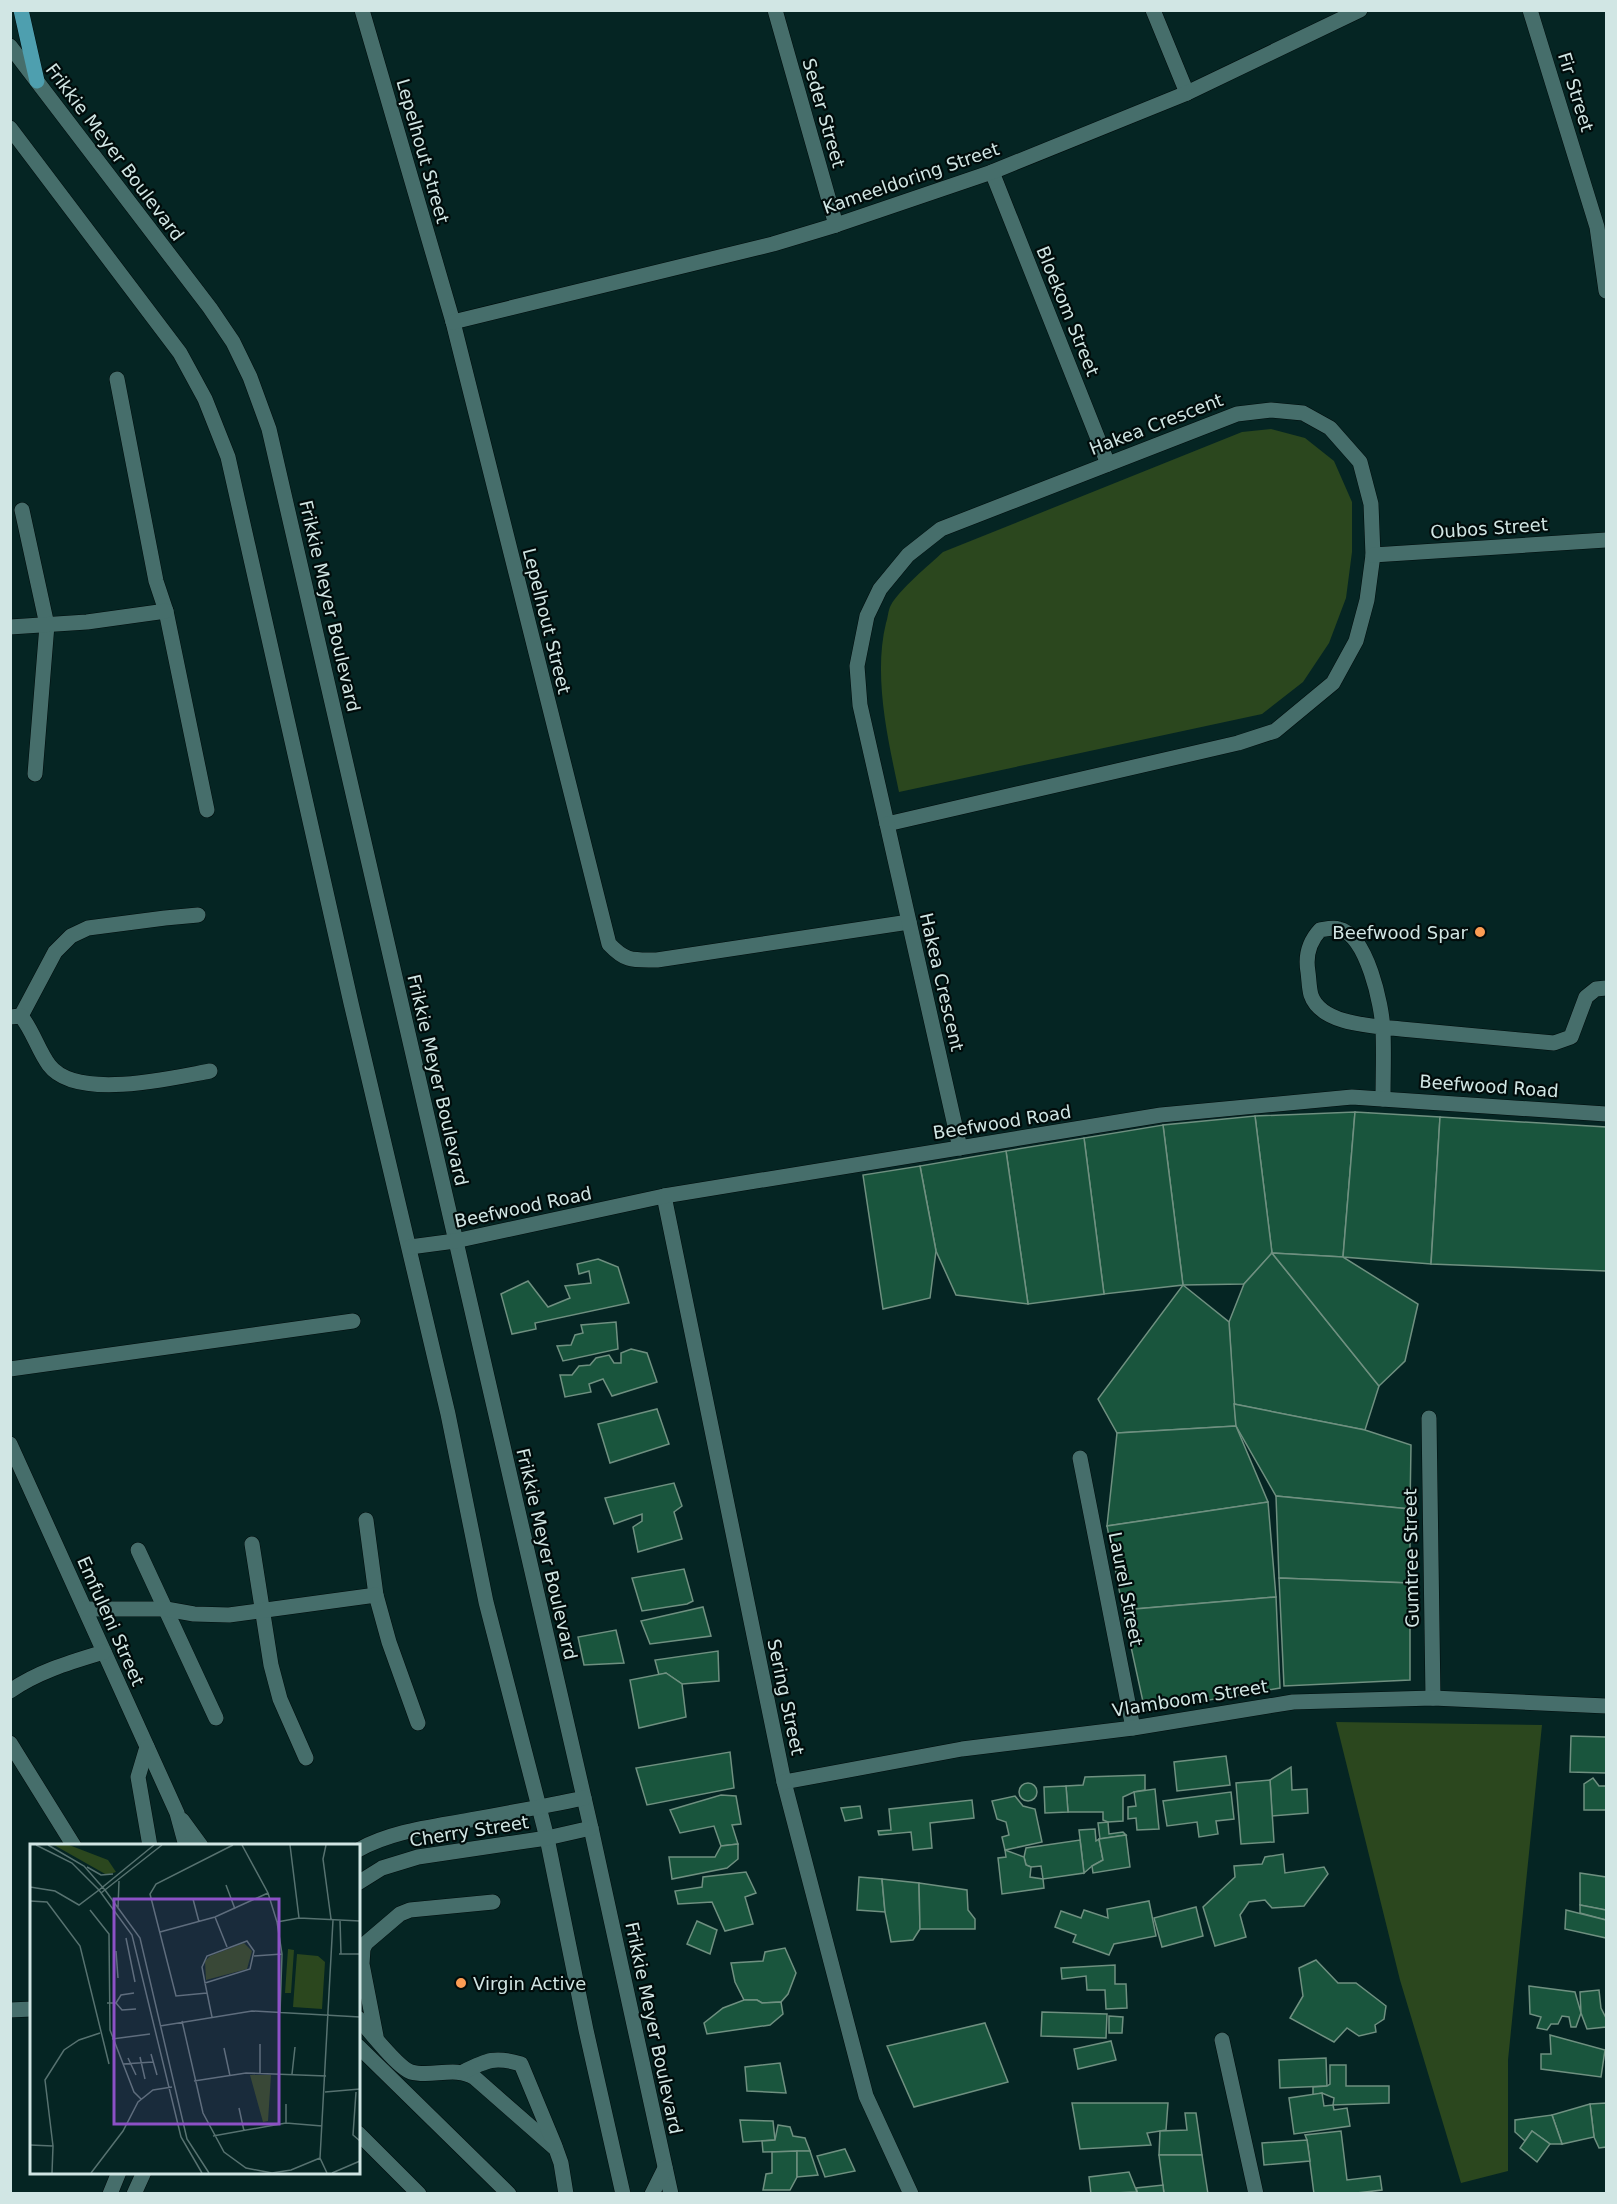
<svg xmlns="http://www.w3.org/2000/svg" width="1617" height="2204" viewBox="0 0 1617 2204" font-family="'DejaVu Sans',sans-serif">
  <rect width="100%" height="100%" fill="#052523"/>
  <g fill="#2b471e">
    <path d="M 1271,429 L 1305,438 L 1334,461 L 1352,502 L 1352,552 L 1346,598 L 1329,643 L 1303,682 L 1262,714 L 899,792 C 888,740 873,676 886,623 C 888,618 888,610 891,605 C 899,590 929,565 943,552 L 1242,432 Z"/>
    <path d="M 1336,1722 L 1542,1725 L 1508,2060 L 1508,2171 L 1461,2183 L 1400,1980 Z"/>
  </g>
  <g fill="#19553d" stroke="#6f9080" stroke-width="1.5">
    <path d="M 1355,1112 L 1343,1257 L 1272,1253 L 1255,1116 Z"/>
    <path d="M 1355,1112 L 1440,1117 L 1431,1264 L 1343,1257 Z"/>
    <path d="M 1255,1116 L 1272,1253 L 1244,1284 L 1183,1285 L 1163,1125 Z"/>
    <path d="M 1440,1117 L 1606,1127 L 1606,1271 L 1431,1264 Z"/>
    <path d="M 1163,1125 L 1183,1285 L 1104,1294 L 1084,1138 Z"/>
    <path d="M 1084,1138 L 1104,1294 L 1028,1304 L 1006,1151 Z"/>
    <path d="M 1006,1151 L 1028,1304 L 956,1295 L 936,1251 L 920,1166 Z"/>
    <path d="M 920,1166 L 936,1251 L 930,1298 L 883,1309 L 863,1175 Z"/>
    <path d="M 1272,1253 L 1379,1386 L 1365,1430 L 1234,1404 L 1229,1322 L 1244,1284 Z"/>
    <path d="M 1272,1253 L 1343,1257 L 1418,1304 L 1405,1361 L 1379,1386 Z"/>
    <path d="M 598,1259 L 618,1267 L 629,1303 L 535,1323 L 536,1329 L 512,1334 L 501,1294 L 528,1281 L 548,1307 L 570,1298 L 565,1286 L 591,1283 L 589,1271 L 579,1274 L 577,1264 Z"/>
    <path d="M 1183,1285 L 1229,1322 L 1236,1426 L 1117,1433 L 1098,1399 Z"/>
    <path d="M 616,1322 L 618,1349 L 563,1361 L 557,1346 L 571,1345 L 575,1335 L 583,1333 L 581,1325 Z"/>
    <path d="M 631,1349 L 647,1353 L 657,1382 L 612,1396 L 603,1379 L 589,1384 L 591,1392 L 565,1397 L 560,1375 L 572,1375 L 579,1366 L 590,1365 L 596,1358 L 609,1355 L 614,1363 L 621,1363 L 621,1353 Z"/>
    <path d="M 1234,1404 L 1365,1430 L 1411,1445 L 1410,1509 L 1276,1496 L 1236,1426 Z"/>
    <path d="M 657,1409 L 669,1444 L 610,1463 L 598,1424 Z"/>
    <path d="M 1236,1426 L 1268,1502 L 1107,1526 L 1117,1433 Z"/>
    <path d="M 674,1483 L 682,1506 L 674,1512 L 682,1539 L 638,1552 L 633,1527 L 642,1521 L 642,1514 L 614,1524 L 605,1498 Z"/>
    <path d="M 1276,1496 L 1410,1509 L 1410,1583 L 1279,1578 Z"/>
    <path d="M 1268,1502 L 1276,1597 L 1123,1610 L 1107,1526 Z"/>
    <path d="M 684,1569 L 693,1601 L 687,1604 L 642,1611 L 632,1578 Z"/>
    <path d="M 1279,1578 L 1410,1583 L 1410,1680 L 1284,1686 Z"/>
    <path d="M 1276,1597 L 1280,1688 L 1145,1711 L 1123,1610 Z"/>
    <path d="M 703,1607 L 711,1636 L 650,1644 L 641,1621 Z"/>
    <path d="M 616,1630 L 624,1663 L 584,1665 L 578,1637 Z"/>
    <path d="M 718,1651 L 719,1681 L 682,1684 L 666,1673 L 659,1675 L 655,1660 Z"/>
    <path d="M 666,1673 L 682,1684 L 686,1717 L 639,1728 L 630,1680 Z"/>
    <path d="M 1571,1736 L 1606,1737 L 1606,1773 L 1570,1772 Z"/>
    <path d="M 730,1752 L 734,1788 L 647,1805 L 636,1768 Z"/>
    <path d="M 1226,1756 L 1230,1785 L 1177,1791 L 1174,1762 Z"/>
    <path d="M 1291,1767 L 1292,1790 L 1307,1789 L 1308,1813 L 1272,1816 L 1270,1780 Z"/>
    <path d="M 1145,1775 L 1145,1790 L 1134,1792 L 1123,1797 L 1123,1821 L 1108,1822 L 1103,1820 L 1103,1812 L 1068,1812 L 1066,1786 L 1083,1785 L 1085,1777 Z"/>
    <path d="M 1593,1778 L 1599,1786 L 1606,1786 L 1606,1810 L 1584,1810 L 1584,1784 Z"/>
    <path d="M 1270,1780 L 1274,1842 L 1241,1844 L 1236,1783 Z"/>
    <circle cx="1028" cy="1792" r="9"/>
    <path d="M 1066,1786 L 1068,1812 L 1045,1813 L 1044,1787 Z"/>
    <path d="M 1155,1789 L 1159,1829 L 1137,1830 L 1136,1818 L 1128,1819 L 1128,1807 L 1136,1806 L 1134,1792 Z"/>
    <path d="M 1231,1792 L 1234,1819 L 1216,1821 L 1218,1834 L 1199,1837 L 1197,1822 L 1167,1826 L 1163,1801 Z"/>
    <path d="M 721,1795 L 736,1796 L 741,1824 L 732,1825 L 738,1844 L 721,1846 L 714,1826 L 680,1833 L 670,1810 Z"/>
    <path d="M 1015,1796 L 1023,1806 L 1035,1809 L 1042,1842 L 1005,1850 L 1002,1837 L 1009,1835 L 1006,1822 L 997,1819 L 992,1801 Z"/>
    <path d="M 972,1800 L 974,1818 L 930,1823 L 932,1848 L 913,1850 L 911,1832 L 879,1835 L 878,1831 L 891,1830 L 889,1809 Z"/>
    <path d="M 860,1806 L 862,1818 L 845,1821 L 841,1808 Z"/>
    <path d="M 1108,1822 L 1109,1834 L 1123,1832 L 1126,1835 L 1100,1839 L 1098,1823 Z"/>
    <path d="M 1095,1829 L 1096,1841 L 1099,1839 L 1103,1860 L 1092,1866 L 1084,1873 L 1079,1830 Z"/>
    <path d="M 1126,1835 L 1130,1867 L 1093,1873 L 1092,1866 L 1103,1860 L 1099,1839 Z"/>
    <path d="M 1080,1840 L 1084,1873 L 1043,1879 L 1041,1866 L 1031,1867 L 1026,1865 L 1024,1857 L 1026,1848 Z"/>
    <path d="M 738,1844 L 738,1859 L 727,1868 L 672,1879 L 669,1857 L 715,1857 L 721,1846 Z"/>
    <path d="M 1005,1850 L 1024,1857 L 1026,1865 L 1031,1867 L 1030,1877 L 1043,1879 L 1044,1888 L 1002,1894 L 998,1858 L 1006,1857 Z"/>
    <path d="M 1283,1854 L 1285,1873 L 1324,1867 L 1328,1874 L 1304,1906 L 1272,1908 L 1265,1900 L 1249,1902 L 1240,1915 L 1246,1937 L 1215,1946 L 1203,1907 L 1235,1877 L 1234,1866 L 1262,1864 L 1265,1857 Z"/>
    <path d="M 746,1872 L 756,1893 L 745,1897 L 753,1924 L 725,1931 L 712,1902 L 678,1904 L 675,1891 L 702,1887 L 703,1877 Z"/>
    <path d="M 1580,1873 L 1606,1877 L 1606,1910 L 1580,1905 Z"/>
    <path d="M 859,1877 L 882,1879 L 885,1912 L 857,1910 Z"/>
    <path d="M 882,1879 L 919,1883 L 920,1929 L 913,1940 L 891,1942 L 885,1912 Z"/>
    <path d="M 919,1883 L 967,1890 L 968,1910 L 975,1919 L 975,1929 L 920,1929 Z"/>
    <path d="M 1149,1901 L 1156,1936 L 1114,1944 L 1109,1955 L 1073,1942 L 1076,1935 L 1055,1927 L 1061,1911 L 1081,1918 L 1084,1910 L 1108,1918 L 1107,1909 Z"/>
    <path d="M 1580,1905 L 1606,1910 L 1606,1920 L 1580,1913 Z"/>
    <path d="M 1196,1907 L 1203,1936 L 1162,1947 L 1154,1918 Z"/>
    <path d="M 1566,1910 L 1606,1920 L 1606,1938 L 1565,1929 Z"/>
    <path d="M 697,1921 L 717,1930 L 710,1954 L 687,1944 Z"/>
    <path d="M 785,1948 L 796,1973 L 788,1994 L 781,2002 L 762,2003 L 757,2000 L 744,2000 L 735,1982 L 731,1963 L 763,1961 L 765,1952 Z"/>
    <path d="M 1316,1960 L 1338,1983 L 1356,1983 L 1386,2006 L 1384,2019 L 1375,2025 L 1376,2032 L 1359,2036 L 1347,2028 L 1334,2042 L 1290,2018 L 1303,1996 L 1299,1968 Z"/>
    <path d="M 1115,1965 L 1115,1984 L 1126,1984 L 1127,2008 L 1106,2009 L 1105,1990 L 1087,1990 L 1086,1976 L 1062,1979 L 1061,1968 Z"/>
    <path d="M 1529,1986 L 1575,1992 L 1581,2013 L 1576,2027 L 1571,2027 L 1569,2017 L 1562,2016 L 1558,2024 L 1551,2024 L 1547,2030 L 1537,2028 L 1541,2017 L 1530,2014 Z"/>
    <path d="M 1599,1990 L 1601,2008 L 1606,2018 L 1606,2027 L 1587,2029 L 1581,2013 L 1580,1992 Z"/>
    <path d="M 744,2000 L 757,2000 L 762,2003 L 781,2002 L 783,2014 L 770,2025 L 707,2034 L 704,2023 L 723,2008 Z"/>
    <path d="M 1042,2012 L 1107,2014 L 1106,2038 L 1041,2036 Z"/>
    <path d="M 1109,2016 L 1123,2017 L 1122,2033 L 1109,2033 Z"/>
    <path d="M 985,2023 L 1008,2082 L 914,2107 L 887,2046 Z"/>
    <path d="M 1550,2035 L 1605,2050 L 1601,2077 L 1541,2069 L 1541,2054 L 1551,2054 Z"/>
    <path d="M 1111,2041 L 1116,2060 L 1078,2069 L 1074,2049 Z"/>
    <path d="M 1326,2058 L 1327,2086 L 1280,2088 L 1279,2060 Z"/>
    <path d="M 780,2063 L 786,2093 L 747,2091 L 745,2067 Z"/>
    <path d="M 1330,2065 L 1346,2065 L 1346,2086 L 1389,2086 L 1389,2103 L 1333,2105 L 1334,2098 L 1322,2093 L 1313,2095 L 1313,2087 L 1327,2086 L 1330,2084 Z"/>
    <path d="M 1322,2093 L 1324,2106 L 1333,2105 L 1334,2110 L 1347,2108 L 1350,2126 L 1294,2134 L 1289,2098 Z"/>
    <path d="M 1072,2103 L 1168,2103 L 1166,2130 L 1147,2133 L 1151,2145 L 1080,2149 Z"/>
    <path d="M 1606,2103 L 1606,2147 L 1599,2148 L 1594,2137 L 1590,2104 Z"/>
    <path d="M 1590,2104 L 1594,2137 L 1562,2144 L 1552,2115 Z"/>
    <path d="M 1185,2113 L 1196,2113 L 1202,2155 L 1159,2155 L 1160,2131 L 1187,2130 Z"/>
    <path d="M 1552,2115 L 1562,2144 L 1550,2144 L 1532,2131 L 1525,2141 L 1515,2132 L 1515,2120 Z"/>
    <path d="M 740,2120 L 773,2121 L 775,2140 L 743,2142 Z"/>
    <path d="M 778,2125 L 790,2127 L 793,2136 L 805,2138 L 810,2151 L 763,2152 L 762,2141 L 775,2140 Z"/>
    <path d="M 1341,2131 L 1347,2180 L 1380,2176 L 1382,2190 L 1348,2194 L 1314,2194 L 1307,2140 L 1305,2135 Z"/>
    <path d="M 1532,2131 L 1550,2144 L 1537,2162 L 1520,2148 Z"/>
    <path d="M 1307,2140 L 1310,2161 L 1264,2165 L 1262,2143 Z"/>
    <path d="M 845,2149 L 855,2171 L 825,2177 L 817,2156 Z"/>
    <path d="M 797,2151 L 797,2177 L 790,2190 L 763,2190 L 766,2174 L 772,2173 L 772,2152 Z"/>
    <path d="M 797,2151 L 810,2151 L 818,2175 L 797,2177 Z"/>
    <path d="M 1159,2155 L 1202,2155 L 1208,2194 L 1164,2194 Z"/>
    <path d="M 1129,2172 L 1137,2192 L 1091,2194 L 1089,2177 Z"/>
    <path d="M 1163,2185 L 1164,2194 L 1138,2194 L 1136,2188 Z"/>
  </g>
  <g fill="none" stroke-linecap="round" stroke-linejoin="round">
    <defs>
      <g id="minor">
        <path d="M 362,10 L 453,322 L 609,944 C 626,962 633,960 657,960 L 909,922"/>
        <path d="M 775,10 L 836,225"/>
        <path d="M 1153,10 L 1187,93"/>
        <path d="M 1530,10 L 1597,227 L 1606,291"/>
        <path d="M 10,46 L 210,308 L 233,342 L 250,377 L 269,429 L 591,1828 L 671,2194"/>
        <path d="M 10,128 L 180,353 L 205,399 L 228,457 L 351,1003 L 448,1414 L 486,1602 L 547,1838 L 586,2030 L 623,2194"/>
        <path d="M 992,172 L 1108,464"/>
        <path d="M 453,322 L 773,244 L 836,225 L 992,172 L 1187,93 L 1360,10"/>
        <path d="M 117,379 L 156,581 L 166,611 L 207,810"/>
        <path d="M 1271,410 L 1303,413 L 1330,428 L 1360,462 L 1371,504 L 1373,555 L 1367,600 L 1356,641 L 1333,683 L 1275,731 L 1238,743 L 887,824 L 860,705 L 857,666 L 867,616 L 880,589 L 908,555 L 941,529 L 1237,414 Z"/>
        <path d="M 22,510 L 47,625 L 35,774"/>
        <path d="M 1373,555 L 1606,540"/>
        <path d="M 10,627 L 87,622 L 166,611"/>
        <path d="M 887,824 L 960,1148"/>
        <path d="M 21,1016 L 55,952 L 71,936 L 88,928 L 165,918 L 198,915"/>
        <path d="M 10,1017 L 21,1016 C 33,1031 38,1050 49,1065 C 76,1101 171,1078 210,1071"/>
        <path d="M 1383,1099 C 1383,1076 1384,1053 1383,1030 C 1382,1005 1367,935 1339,929 C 1333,927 1326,929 1320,930 C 1309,942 1305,955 1308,972 C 1309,979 1309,988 1311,995 C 1321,1025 1374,1026 1401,1029 L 1554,1043 L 1571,1037 L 1586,997 L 1596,989 L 1606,988"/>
        <path d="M 664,1196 L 784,1782 L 866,2096 L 911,2194"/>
        <path d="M 410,1247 L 455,1241 L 664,1196 L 1161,1115 L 1352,1097 L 1606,1114"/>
        <path d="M 10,1369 L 353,1321"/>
        <path d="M 1429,1418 L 1433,1698"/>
        <path d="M 10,1444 L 177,1813 L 186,1846"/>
        <path d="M 1080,1458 L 1133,1728"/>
        <path d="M 366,1520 L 376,1595 L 389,1642 L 418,1723"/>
        <path d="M 252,1544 L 271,1665 L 280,1699 L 306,1758"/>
        <path d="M 138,1550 L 216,1718"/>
        <path d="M 85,1609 L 166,1609 L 194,1614 L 229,1615 L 376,1595"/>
        <path d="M 10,1691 C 39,1671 71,1662 104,1652"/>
        <path d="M 10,1743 L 74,1846"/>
        <path d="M 147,1747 L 138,1777 L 150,1846"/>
        <path d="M 784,1782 L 962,1749 L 1133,1728 L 1293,1702 L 1433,1698 L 1606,1706"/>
        <path d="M 182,1820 L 201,1846"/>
        <path d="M 358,1850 C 392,1831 432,1827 470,1820 C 508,1813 546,1806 584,1798"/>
        <path d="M 358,1883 L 382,1868 L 418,1857 L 547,1838 L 591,1828"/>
        <path d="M 10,2010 L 32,2009"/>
        <path d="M 358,2018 C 368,2029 398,2068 411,2072 C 432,2078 455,2065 475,2078 L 556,2149 L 561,2163 L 566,2194"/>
        <path d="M 376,2036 L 362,1964 L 363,1949 L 366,1943 L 400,1914 L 410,1910 L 493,1902"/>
        <path d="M 1222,2040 L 1256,2194"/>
        <path d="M 358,2046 L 509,2194"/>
        <path d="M 463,2072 C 487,2060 495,2056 521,2064 L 555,2146"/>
        <path d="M 358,2133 L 419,2194"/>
        <path d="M 110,2194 L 119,2172"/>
        <path d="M 134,2194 L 144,2172"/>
        <path d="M 652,2194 L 665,2168"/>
      </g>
      <path id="major" d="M 21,10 L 37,81"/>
    </defs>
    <use href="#minor" stroke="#000c0c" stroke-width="16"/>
    <use href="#major" stroke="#000c0c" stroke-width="16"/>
    <use href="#minor" stroke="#466e6b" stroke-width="15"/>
    <use href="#major" stroke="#4e9faf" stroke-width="15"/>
  </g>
  <g fill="#fc9d54" stroke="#010c0b" stroke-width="2">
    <circle cx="1480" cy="932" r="6"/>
    <circle cx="461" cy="1983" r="6"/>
  </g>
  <g text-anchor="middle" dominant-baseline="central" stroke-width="4.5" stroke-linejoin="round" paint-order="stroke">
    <g font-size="18" fill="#d1e6e4" stroke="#010c0b">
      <text transform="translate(1576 92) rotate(73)">Fir Street</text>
      <text transform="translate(824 113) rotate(74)">Seder Street</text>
      <text transform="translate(423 151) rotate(74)">Lepelhout Street</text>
      <text transform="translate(115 152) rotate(53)">Frikkie Meyer Boulevard</text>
      <text transform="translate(911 178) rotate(-19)">Kameeldoring Street</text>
      <text transform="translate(1068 311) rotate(68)">Bloekom Street</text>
      <text transform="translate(1156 424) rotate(-21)">Hakea Crescent</text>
      <text transform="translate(1489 528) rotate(-4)">Oubos Street</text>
      <text transform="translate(330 606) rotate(77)">Frikkie Meyer Boulevard</text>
      <text transform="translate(547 621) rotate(76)">Lepelhout Street</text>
      <text transform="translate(942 982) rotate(77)">Hakea Crescent</text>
      <text transform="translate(438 1080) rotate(77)">Frikkie Meyer Boulevard</text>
      <text transform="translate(1489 1086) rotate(4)">Beefwood Road</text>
      <text transform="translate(1002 1122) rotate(-9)">Beefwood Road</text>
      <text transform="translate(523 1207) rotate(-12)">Beefwood Road</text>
      <text transform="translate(547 1554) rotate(77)">Frikkie Meyer Boulevard</text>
      <text transform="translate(1411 1558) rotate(-91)">Gumtree Street</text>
      <text transform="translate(1126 1589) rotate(79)">Laurel Street</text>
      <text transform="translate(111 1621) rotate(66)">Emfuleni Street</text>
      <text transform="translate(786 1697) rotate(78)">Sering Street</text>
      <text transform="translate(1190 1698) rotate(-9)">Vlamboom Street</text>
      <text transform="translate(469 1831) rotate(-9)">Cherry Street</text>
      <text transform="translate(654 2028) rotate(78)">Frikkie Meyer Boulevard</text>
    </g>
    <g font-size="18" fill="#d1e6e4" stroke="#010c0b" text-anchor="end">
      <text x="1468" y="932">Beefwood Spar</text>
      <text x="473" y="1983" text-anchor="start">Virgin Active</text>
    </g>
  </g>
  <g transform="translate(30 1844)">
    <rect width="330" height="330" fill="#052523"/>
    <path d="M 24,1 L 39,1 L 78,16 L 86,28 L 77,31 ZM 214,99 L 222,107 L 217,125 L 176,136 L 175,117 L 180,112 ZM 258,105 L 264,106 L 261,149 L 255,149 ZM 267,110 L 288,112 L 295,118 L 292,165 L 263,163 ZM 220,231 L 241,231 L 238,277 L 233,278 Z" fill="#2b471e"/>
    <path fill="none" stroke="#577270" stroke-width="1.5" d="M 6,1 L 42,19 L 69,46 L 124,1M 18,1 L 54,22 L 75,46M 212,1 L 238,49 L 247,78 L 252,110 L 250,169M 260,1 L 269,74M 296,1 L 293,15 L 301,75M 330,15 L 330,48M 57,23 L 71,31 L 83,30M 196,41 L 205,65M 0,43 L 25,47 L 49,61 L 69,46 L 102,91 L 151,293 L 172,329M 75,46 L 110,94 L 157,295 L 179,329M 71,49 L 132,1M 163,55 L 169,78M 0,57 L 17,58 L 50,102 L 79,220M 88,64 L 89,37M 60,66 L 79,90 L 80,186 L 104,248 L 111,255M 185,73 L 197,103M 310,76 L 311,110M 247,78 L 269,74 L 330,77M 130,88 L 185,73 L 238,49M 96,94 L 105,138M 217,97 L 224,107 L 220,125 L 175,139 L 172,123 L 177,112 ZM 86,107 L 88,134M 309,110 L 330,110M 224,112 L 252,110M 175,139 L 182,173M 177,149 L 146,152 L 120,50 L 126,40 L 203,1M 77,159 L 86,159 L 92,166 L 106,165M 86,159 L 91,151 L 104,149M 152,177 L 173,269 L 194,308 L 216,324 L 242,329 L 261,326 L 290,314M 130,182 L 222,167 L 330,173M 82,195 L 120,190M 230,200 L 230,229M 194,204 L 200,232M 121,210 L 127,231M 110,213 L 115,235M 98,214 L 106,231M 93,220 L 123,218M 262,230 L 265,203M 164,237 L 216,229 L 296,232M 295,248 L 330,245M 326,248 L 323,291 L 330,297M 209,264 L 214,287M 256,279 L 256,260M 183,292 L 256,279 L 292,282M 0,301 L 23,302M 22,329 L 23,302 L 15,236 L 34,206 L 49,196 L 70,189M 61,329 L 93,287 L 108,258 L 123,246 L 142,243M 297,329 L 290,314 L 303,76M 302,329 L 330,317"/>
    <path fill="#8c51c6" fill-opacity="0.15" stroke="#8c51c6" stroke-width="3" d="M 84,55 L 249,55 L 249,280 L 84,280 Z"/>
    <rect width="330" height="330" fill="none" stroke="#d1e6e4" stroke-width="3"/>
  </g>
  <rect width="1617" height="2204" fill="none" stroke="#d1e6e4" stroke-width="24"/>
</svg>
